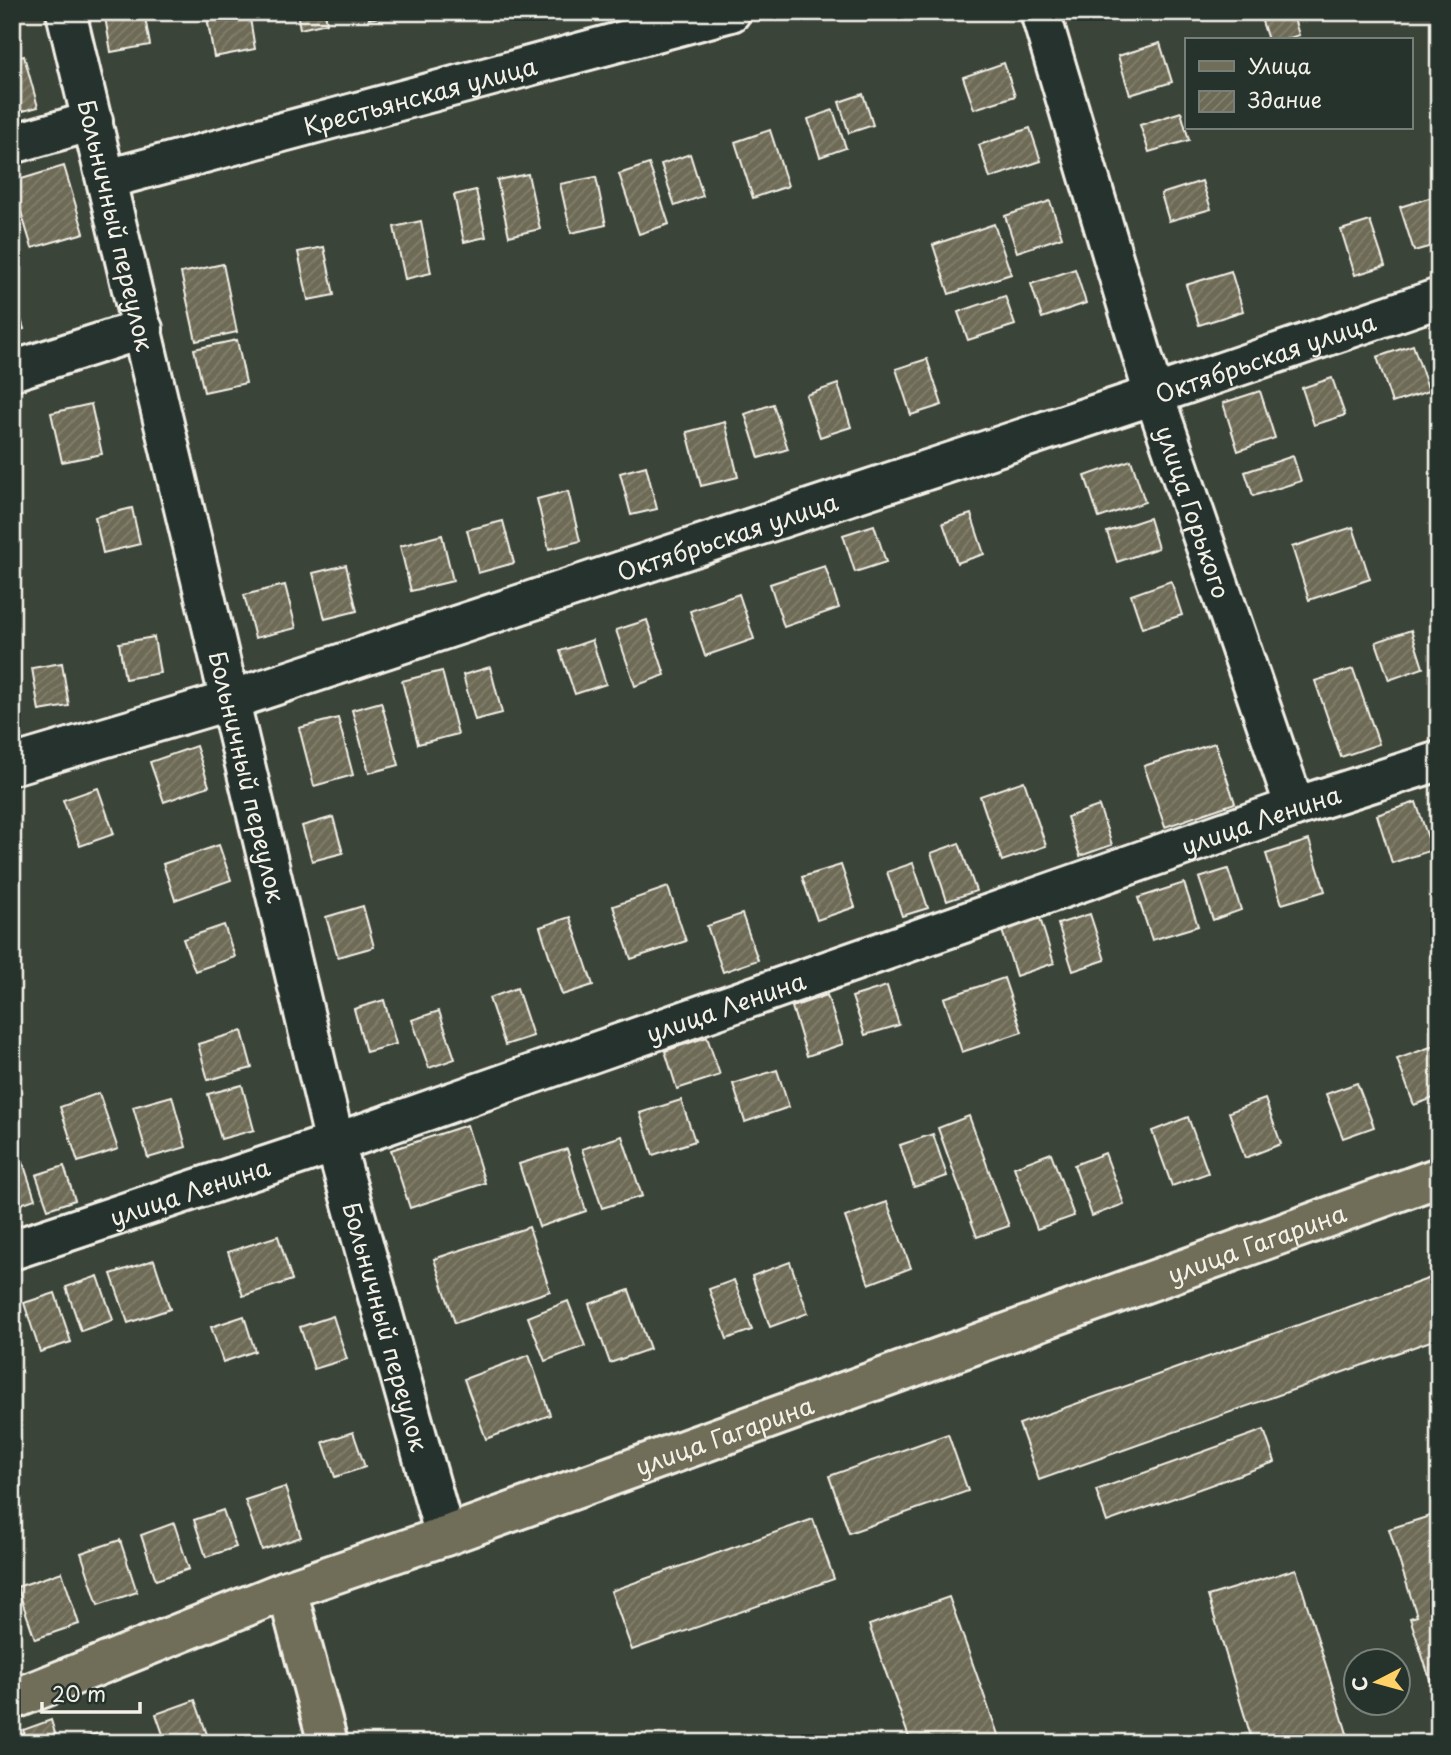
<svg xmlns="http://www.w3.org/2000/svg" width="1451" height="1755" viewBox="0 0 1451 1755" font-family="'Playpen Sans',sans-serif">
  <defs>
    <pattern id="building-hatch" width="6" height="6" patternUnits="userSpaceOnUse" patternTransform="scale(1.75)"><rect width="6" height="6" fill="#6d6a56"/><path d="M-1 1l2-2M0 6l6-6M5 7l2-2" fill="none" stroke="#82806e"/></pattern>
  </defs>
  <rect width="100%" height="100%" fill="#3b4439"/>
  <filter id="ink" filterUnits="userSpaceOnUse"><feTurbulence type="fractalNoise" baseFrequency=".0143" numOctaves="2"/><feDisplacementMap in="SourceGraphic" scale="14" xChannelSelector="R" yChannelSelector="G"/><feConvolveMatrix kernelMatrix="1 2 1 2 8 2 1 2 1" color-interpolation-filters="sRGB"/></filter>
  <g filter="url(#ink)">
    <g fill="url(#building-hatch)" stroke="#f4f1e8" stroke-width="2">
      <path d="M 130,12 L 144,12 L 150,45 L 111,52 L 105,17 Z"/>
      <path d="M 206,12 L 249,12 L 255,49 L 214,57 Z"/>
      <path d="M 297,12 L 325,12 L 327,23 L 300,29 Z"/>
      <path d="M 368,12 L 403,12 L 403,13 L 369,19 Z"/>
      <path d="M 1104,12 L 1139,12 L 1108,22 Z"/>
      <path d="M 1259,12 L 1292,12 L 1299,35 L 1284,40 L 1268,40 Z"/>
      <path d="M 1160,43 L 1172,82 L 1130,95 L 1118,56 Z"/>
      <path d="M 24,56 L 38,107 L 12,114 L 12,59 Z"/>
      <path d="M 1004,63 L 1015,96 L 974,109 L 963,77 Z"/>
      <path d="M 863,94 L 873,125 L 849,133 L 839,102 Z"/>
      <path d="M 833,110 L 846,148 L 820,157 L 808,119 Z"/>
      <path d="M 1181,112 L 1189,140 L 1149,152 L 1140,125 Z"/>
      <path d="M 1030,128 L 1041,161 L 990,178 L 979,145 Z"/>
      <path d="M 770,130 L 788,186 L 753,198 L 735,142 Z"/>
      <path d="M 690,154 L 703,196 L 675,206 L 661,164 Z"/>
      <path d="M 649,164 L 669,224 L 639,234 L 619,174 Z"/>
      <path d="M 64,166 L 84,233 L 32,248 L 12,182 Z"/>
      <path d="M 528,174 L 540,229 L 509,236 L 497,180 Z"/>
      <path d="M 596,177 L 606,225 L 571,233 L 560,184 Z"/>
      <path d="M 1202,181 L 1211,209 L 1169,221 L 1161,194 Z"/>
      <path d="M 476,190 L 486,237 L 464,242 L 454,195 Z"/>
      <path d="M 1432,197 L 1439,220 L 1439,244 L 1414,251 L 1400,207 Z"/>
      <path d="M 1050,201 L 1062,237 L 1017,252 L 1005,216 Z"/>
      <path d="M 421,221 L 431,273 L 405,279 L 394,227 Z"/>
      <path d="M 1370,221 L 1385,266 L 1355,275 L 1341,230 Z"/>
      <path d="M 994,224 L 1011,274 L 949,294 L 933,245 Z"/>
      <path d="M 324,247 L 334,295 L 308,300 L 298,252 Z"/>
      <path d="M 223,264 L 237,332 L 196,341 L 181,273 Z"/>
      <path d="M 1075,269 L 1086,303 L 1042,318 L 1031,284 Z"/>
      <path d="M 1231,271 L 1243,311 L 1199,325 L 1186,285 Z"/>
      <path d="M 12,290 L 24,329 L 12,332 Z"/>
      <path d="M 1005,296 L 1015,325 L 968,340 L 958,312 Z"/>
      <path d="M 237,340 L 246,383 L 204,392 L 194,349 Z"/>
      <path d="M 1413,345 L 1429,391 L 1392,403 L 1377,357 Z"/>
      <path d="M 927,359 L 942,405 L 911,415 L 896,369 Z"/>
      <path d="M 1332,378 L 1345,415 L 1314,425 L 1302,388 Z"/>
      <path d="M 838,384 L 851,427 L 820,437 L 806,395 Z"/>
      <path d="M 1260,391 L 1275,438 L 1238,451 L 1223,403 Z"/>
      <path d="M 91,404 L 102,454 L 62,462 L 51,413 Z"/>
      <path d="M 773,404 L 788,449 L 759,458 L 745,414 Z"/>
      <path d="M 725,422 L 738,477 L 701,486 L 687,432 Z"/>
      <path d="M 1293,456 L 1301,481 L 1253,496 L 1245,472 Z"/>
      <path d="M 1131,460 L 1145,502 L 1099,518 L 1085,476 Z"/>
      <path d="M 646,466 L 657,509 L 631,515 L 620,473 Z"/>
      <path d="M 568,491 L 580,541 L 549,549 L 537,499 Z"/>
      <path d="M 132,508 L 140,544 L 103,553 L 95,517 Z"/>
      <path d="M 971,514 L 984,554 L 957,563 L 943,523 Z"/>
      <path d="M 1149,518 L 1158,548 L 1117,562 L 1107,532 Z"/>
      <path d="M 503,521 L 514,563 L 478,573 L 467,530 Z"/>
      <path d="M 874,525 L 886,562 L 855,572 L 843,535 Z"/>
      <path d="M 1353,527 L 1370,579 L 1309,600 L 1292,547 Z"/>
      <path d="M 442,535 L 453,581 L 411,591 L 400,546 Z"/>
      <path d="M 346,565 L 357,611 L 325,619 L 313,573 Z"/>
      <path d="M 825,566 L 839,608 L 784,627 L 770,584 Z"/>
      <path d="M 1171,581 L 1182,615 L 1142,628 L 1131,595 Z"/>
      <path d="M 285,585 L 296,628 L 255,638 L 244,595 Z"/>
      <path d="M 739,594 L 754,639 L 705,656 L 690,611 Z"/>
      <path d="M 647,620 L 665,675 L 635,686 L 616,630 Z"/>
      <path d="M 1411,630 L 1423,668 L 1389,680 L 1376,642 Z"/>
      <path d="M 154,637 L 160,673 L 125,679 L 119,643 Z"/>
      <path d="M 592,640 L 606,684 L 575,694 L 560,651 Z"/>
      <path d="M 62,663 L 69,706 L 39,711 L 32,668 Z"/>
      <path d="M 490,667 L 502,713 L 475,720 L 463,675 Z"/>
      <path d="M 1353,669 L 1379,744 L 1341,757 L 1315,681 Z"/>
      <path d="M 442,671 L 458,734 L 418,744 L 402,681 Z"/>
      <path d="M 381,702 L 399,765 L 369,773 L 352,710 Z"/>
      <path d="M 338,718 L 353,775 L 314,786 L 299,728 Z"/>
      <path d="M 1215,743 L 1235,803 L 1165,827 L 1144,766 Z"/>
      <path d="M 196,746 L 209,786 L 164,802 L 150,762 Z"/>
      <path d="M 1024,781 L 1046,846 L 1002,861 L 980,796 Z"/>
      <path d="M 98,788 L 114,834 L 80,846 L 63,800 Z"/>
      <path d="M 1416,802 L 1432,850 L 1392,863 L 1377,815 Z"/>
      <path d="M 1099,806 L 1112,845 L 1080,856 L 1067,817 Z"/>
      <path d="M 333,817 L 343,853 L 312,861 L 302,826 Z"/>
      <path d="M 1309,840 L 1325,891 L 1282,904 L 1266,854 Z"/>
      <path d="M 959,843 L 976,891 L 947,901 L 931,853 Z"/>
      <path d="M 219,845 L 231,880 L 175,900 L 163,864 Z"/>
      <path d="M 913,863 L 928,908 L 902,916 L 887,872 Z"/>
      <path d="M 841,865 L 855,907 L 817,920 L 802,877 Z"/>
      <path d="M 1228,869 L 1241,910 L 1213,920 L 1199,878 Z"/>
      <path d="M 1184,883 L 1198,926 L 1152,940 L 1138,898 Z"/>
      <path d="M 668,887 L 686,941 L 631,959 L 613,906 Z"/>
      <path d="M 363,906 L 374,947 L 338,957 L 326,917 Z"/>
      <path d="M 742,914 L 758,960 L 723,972 L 707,926 Z"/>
      <path d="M 1090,914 L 1105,960 L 1073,971 L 1058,924 Z"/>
      <path d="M 1039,915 L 1054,963 L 1016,976 L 1001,927 Z"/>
      <path d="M 570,917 L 593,985 L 562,995 L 540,927 Z"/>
      <path d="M 224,925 L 235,957 L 195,971 L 183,939 Z"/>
      <path d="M 1004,978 L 1022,1032 L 962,1052 L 944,998 Z"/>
      <path d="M 887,986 L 899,1025 L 865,1035 L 852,997 Z"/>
      <path d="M 517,988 L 533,1036 L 505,1045 L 489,998 Z"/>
      <path d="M 827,995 L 843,1044 L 807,1056 L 792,1007 Z"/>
      <path d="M 384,1000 L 396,1044 L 366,1052 L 354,1009 Z"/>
      <path d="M 439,1011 L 455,1059 L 429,1068 L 412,1020 Z"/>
      <path d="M 242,1031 L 252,1068 L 208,1080 L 198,1044 Z"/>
      <path d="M 707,1037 L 720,1075 L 677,1089 L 665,1051 Z"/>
      <path d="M 1439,1044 L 1439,1096 L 1414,1105 L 1397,1059 Z"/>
      <path d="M 777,1070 L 789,1107 L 745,1122 L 733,1084 Z"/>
      <path d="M 1357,1083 L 1374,1127 L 1343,1138 L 1326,1094 Z"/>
      <path d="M 242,1085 L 254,1130 L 221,1139 L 208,1094 Z"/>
      <path d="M 99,1093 L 118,1149 L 78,1162 L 60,1107 Z"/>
      <path d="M 172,1096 L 186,1147 L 148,1158 L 133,1107 Z"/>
      <path d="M 1265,1099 L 1281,1144 L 1245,1158 L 1229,1112 Z"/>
      <path d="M 681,1100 L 695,1141 L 653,1155 L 640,1113 Z"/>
      <path d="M 969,1116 L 1009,1226 L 977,1237 L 938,1128 Z"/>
      <path d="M 1188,1117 L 1208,1173 L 1172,1186 L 1152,1131 Z"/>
      <path d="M 467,1125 L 485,1183 L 410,1208 L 391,1150 Z"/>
      <path d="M 933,1134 L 947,1176 L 914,1187 L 900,1145 Z"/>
      <path d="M 622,1136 L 642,1196 L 602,1208 L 582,1149 Z"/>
      <path d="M 567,1149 L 586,1211 L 539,1227 L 519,1164 Z"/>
      <path d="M 1051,1153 L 1074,1216 L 1037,1229 L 1014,1167 Z"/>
      <path d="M 1105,1153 L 1124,1204 L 1092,1216 L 1074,1165 Z"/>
      <path d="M 21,1156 L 35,1199 L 12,1207 L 12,1159 Z"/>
      <path d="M 64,1166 L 75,1200 L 48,1209 L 36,1175 Z"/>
      <path d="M 887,1202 L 911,1268 L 869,1284 L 845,1217 Z"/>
      <path d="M 529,1227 L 550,1291 L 455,1323 L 434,1259 Z"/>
      <path d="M 278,1236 L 292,1280 L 243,1296 L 228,1252 Z"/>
      <path d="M 154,1260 L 170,1309 L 128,1323 L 111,1274 Z"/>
      <path d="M 790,1262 L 808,1313 L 770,1327 L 752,1276 Z"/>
      <path d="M 1439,1275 L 1439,1338 L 1039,1480 L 1019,1424 Z"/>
      <path d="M 98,1276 L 113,1320 L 81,1331 L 66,1287 Z"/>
      <path d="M 734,1280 L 752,1330 L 727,1339 L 709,1289 Z"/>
      <path d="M 629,1290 L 650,1349 L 610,1363 L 589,1304 Z"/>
      <path d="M 55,1293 L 71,1342 L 40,1352 L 24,1303 Z"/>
      <path d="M 568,1301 L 585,1346 L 545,1361 L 528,1317 Z"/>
      <path d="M 244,1316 L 255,1351 L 223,1362 L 211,1327 Z"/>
      <path d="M 333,1316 L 347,1359 L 314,1369 L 300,1327 Z"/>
      <path d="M 529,1355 L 550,1415 L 486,1439 L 464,1379 Z"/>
      <path d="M 1264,1430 L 1275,1462 L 1107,1522 L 1096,1490 Z"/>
      <path d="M 353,1432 L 365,1467 L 335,1477 L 323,1442 Z"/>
      <path d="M 948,1434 L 968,1491 L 849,1533 L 829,1476 Z"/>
      <path d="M 285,1487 L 301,1537 L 262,1550 L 245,1500 Z"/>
      <path d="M 223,1510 L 236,1547 L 206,1557 L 194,1520 Z"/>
      <path d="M 1439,1513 L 1439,1707 L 1410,1618 L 1417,1616 L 1389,1529 Z"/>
      <path d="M 813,1519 L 834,1579 L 632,1650 L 611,1591 Z"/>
      <path d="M 174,1523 L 189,1569 L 156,1580 L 141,1535 Z"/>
      <path d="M 120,1540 L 137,1592 L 98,1605 L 81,1553 Z"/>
      <path d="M 1296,1569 L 1350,1743 L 1253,1743 L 1208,1596 Z"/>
      <path d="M 62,1572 L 79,1624 L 35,1639 L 17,1587 Z"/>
      <path d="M 949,1597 L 1001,1743 L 911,1743 L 869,1625 Z"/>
      <path d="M 195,1700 L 210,1743 L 166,1743 L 156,1714 Z"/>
      <path d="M 51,1720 L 58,1743 L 28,1743 L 23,1730 Z"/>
      <path d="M 101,1732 L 105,1743 L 74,1743 L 74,1742 Z"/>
    </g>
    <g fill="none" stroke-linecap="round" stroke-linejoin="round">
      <defs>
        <g id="minor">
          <path id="s1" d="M 66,12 L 335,1143 L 445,1536"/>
          <path id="s2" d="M 1040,12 L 1154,395 L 1295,807"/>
          <path d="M 12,144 L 93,121"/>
          <path id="s3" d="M 107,179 L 731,12"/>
          <path d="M 12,371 L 143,329"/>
          <path id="s4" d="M 12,765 L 228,701 L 1154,395 L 1439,298"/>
          <path id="s5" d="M 12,1250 L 335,1143 L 1295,807 L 1439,761"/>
        </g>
        <g id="major">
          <path d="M 287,1590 L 328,1743"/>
          <path id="s6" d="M 12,1700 L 287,1590 L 445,1536 L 1439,1177"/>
        </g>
      </defs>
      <use href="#minor" stroke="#f4f1e8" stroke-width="44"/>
      <use href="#major" stroke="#f4f1e8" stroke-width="44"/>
      <use href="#minor" stroke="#26332d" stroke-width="38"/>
      <use href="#major" stroke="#706e59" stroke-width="38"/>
    </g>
  </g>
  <g text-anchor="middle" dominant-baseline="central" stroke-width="5" stroke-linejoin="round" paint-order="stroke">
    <g font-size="24" fill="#f4f1e8" stroke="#26332d">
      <text stroke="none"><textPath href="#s3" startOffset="324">Крестьянская улица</textPath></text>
      <text stroke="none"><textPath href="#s1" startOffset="219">Больничный переулок</textPath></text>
      <text stroke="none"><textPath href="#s4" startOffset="1318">Октябрьская улица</textPath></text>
      <text stroke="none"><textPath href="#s2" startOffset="523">улица Горького</textPath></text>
      <text stroke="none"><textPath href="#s4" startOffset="751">Октябрьская улица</textPath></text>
      <text stroke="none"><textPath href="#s1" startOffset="786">Больничный переулок</textPath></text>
      <text stroke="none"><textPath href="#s5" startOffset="1321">улица Ленина</textPath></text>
      <text stroke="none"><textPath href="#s5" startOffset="754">улица Ленина</textPath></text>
      <text stroke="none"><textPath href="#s5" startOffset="187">улица Ленина</textPath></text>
      <text stroke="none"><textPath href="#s6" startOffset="1326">улица Гагарина</textPath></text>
      <text stroke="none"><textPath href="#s1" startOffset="1353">Больничный переулок</textPath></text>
      <text stroke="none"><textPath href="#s6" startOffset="760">улица Гагарина</textPath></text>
    </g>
  </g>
  <rect width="1451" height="1755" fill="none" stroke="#26332d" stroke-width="42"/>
  <rect x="21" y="21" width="1409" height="1713" fill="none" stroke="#f4f1e8" stroke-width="2.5" filter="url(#ink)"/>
  <rect x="1185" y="38" width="228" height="91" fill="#26332d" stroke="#787f78" stroke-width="2"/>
  <rect x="1199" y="61" width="35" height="10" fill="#706e59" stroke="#787f78" stroke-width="2"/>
  <text x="1248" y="74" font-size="21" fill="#f4f1e8">Улица</text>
  <rect x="1199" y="91" width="35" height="21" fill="url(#building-hatch)" stroke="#787f78" stroke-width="2"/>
  <text x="1248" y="108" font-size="21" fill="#f4f1e8">Здание</text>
  <g transform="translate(1377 1682) rotate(264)"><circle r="33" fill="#26332d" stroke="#787f78" stroke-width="2"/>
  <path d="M0-5L12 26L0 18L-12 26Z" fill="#ffd166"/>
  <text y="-10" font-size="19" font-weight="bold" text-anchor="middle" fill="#f4f1e8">С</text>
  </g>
  <path d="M42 1702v10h98v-10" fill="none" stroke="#f4f1e8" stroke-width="3.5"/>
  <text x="52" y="1702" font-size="21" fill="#f4f1e8" stroke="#26332d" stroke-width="5" paint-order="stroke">20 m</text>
</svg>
